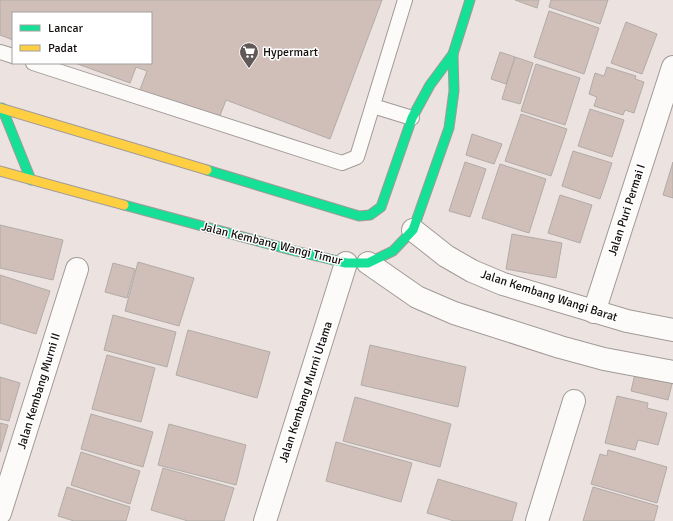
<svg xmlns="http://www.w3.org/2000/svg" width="673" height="521" viewBox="0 0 673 521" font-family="Signika,sans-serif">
  <rect width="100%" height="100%" fill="#ece3e0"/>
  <g fill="#d0bfb8" stroke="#b2aba8">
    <path d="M 0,0 L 382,0 L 330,139 L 226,100 L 218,121 L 139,92 L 147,71 L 136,67 L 130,83 L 75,63 L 151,63 L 151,13 L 13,13 L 13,40 L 0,35 Z"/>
    <path d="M 515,0 L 539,0 L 537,8 Z"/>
    <path d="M 551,0 L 608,0 L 600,24 L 549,7 Z"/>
    <path d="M 549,11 L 599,28 L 584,74 L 534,57 Z"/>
    <path d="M 626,22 L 657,34 L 642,74 L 611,63 Z"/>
    <path d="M 500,52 L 515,57 L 506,84 L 491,79 Z"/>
    <path d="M 515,57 L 533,63 L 520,104 L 502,99 Z"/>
    <path d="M 536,64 L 580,78 L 565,125 L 521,111 Z"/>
    <path d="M 607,67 L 636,76 L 635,79 L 644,82 L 634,113 L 625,110 L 623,115 L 594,106 L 597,97 L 589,94 L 595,73 L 604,76 Z"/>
    <path d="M 590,109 L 624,120 L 612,157 L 578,146 Z"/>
    <path d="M 521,114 L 567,129 L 551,176 L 505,161 Z"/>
    <path d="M 472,134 L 502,144 L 494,164 L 466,155 Z"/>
    <path d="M 573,151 L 612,163 L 600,199 L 562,186 Z"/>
    <path d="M 465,162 L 486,169 L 470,217 L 449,211 Z"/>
    <path d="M 673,162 L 673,198 L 663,195 Z"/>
    <path d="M 500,164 L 546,179 L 529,233 L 482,218 Z"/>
    <path d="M 560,195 L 592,205 L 580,243 L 548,233 Z"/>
    <path d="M 0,225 L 63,240 L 53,280 L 0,268 Z"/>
    <path d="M 512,234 L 562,243 L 556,278 L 506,269 Z"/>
    <path d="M 138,262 L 194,278 L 179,326 L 125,311 Z"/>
    <path d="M 113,263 L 135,269 L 127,298 L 105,292 Z"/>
    <path d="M 0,275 L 50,291 L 36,334 L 0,323 Z"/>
    <path d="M 113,315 L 176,332 L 167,367 L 104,350 Z"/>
    <path d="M 188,330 L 270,352 L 257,398 L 176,375 Z"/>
    <path d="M 370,345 L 466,367 L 458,407 L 361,385 Z"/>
    <path d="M 107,355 L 155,368 L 141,422 L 92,409 Z"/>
    <path d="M 636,370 L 673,380 L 668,400 L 631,391 Z"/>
    <path d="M 0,377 L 20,383 L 9,421 L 0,419 Z"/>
    <path d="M 617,396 L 648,403 L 647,408 L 667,413 L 658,445 L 638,440 L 635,450 L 605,443 Z"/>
    <path d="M 355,397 L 451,424 L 440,467 L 343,441 Z"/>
    <path d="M 91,414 L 153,432 L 143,467 L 81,449 Z"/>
    <path d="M 0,423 L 8,425 L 0,452 Z"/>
    <path d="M 169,424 L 246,445 L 236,485 L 158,465 Z"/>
    <path d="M 336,442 L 412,463 L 401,502 L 326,481 Z"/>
    <path d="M 608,450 L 667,467 L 657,503 L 591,484 L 600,454 L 607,456 Z"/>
    <path d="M 81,452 L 140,471 L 130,504 L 71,485 Z"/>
    <path d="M 163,468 L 234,488 L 224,521 L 188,521 L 151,510 Z"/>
    <path d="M 438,479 L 517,503 L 512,521 L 454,521 L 427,513 Z"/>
    <path d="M 67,487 L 130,507 L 126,521 L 74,521 L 58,516 Z"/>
    <path d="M 593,487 L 658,506 L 654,521 L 583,521 Z"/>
  </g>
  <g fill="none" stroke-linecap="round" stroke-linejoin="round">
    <defs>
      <g id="lane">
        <path d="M 0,52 L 13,56"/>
        <path d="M 33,63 L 342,163 L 357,157 L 405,0"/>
        <path d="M 373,106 L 412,118"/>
      </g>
      <g id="street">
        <path d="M 413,230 L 446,256 L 472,271 L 503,284 L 627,321 L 673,330"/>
        <path d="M 368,263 L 417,297 L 454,313 L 560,347 L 604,359 L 673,372"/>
        <path d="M 594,312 L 673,67"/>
        <path d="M 0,513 L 77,269"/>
        <path d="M 265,521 L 346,263"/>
        <path d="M 537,521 L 574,401"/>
      </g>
      <g id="fast">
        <path d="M 2,108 L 31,180"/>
        <path d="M 207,170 L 359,216 L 370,215 L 381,207 L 412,118 L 430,85 L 453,54 L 470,0"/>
        <path d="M 124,205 L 291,250 L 346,263 L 368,263 L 393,251 L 413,230 L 449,128 L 454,91 L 453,54"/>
      </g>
      <g id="slow">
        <path d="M 0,108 L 207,170"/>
        <path d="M 0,171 L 124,205"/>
      </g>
    </defs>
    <use href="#lane" stroke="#a19a97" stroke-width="16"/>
    <use href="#street" stroke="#a19a97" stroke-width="24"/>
    <use href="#fast" stroke="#a19a97" stroke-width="11"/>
    <use href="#slow" stroke="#a19a97" stroke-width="11"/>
    <use href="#lane" stroke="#fcfbfa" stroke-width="14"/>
    <use href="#street" stroke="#fcfbfa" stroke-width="22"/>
    <use href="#fast" stroke="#16e098" stroke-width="9"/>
    <use href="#slow" stroke="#ffcf43" stroke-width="9"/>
  </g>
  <defs>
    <symbol id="supermarket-pin" viewBox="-11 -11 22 30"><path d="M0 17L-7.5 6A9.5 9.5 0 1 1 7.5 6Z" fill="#605957" stroke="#fff"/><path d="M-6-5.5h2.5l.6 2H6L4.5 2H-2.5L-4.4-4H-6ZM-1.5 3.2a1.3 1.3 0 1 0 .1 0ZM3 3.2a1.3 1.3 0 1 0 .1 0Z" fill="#fff"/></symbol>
  </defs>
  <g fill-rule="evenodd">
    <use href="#supermarket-pin" x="238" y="41" width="22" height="30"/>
  </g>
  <g text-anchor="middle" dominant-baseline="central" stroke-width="3" stroke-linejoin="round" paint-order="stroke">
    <g font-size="12" fill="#140f0d" stroke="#fff" text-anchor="start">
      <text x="263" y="52">Hypermart</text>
    </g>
    <g font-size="12" fill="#140f0d" stroke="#fff">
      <text transform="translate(627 210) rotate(-72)">Jalan Puri Permai I</text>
      <text transform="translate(272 244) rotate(14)">Jalan Kembang Wangi Timur</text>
      <text transform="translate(549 296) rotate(18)">Jalan Kembang Wangi Barat</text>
      <text transform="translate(39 391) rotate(-73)">Jalan Kembang Murni II</text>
      <text transform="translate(306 392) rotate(-72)">Jalan Kembang Murni Utama</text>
    </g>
  </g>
  <rect x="12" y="12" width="140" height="52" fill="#ffffff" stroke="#a19f9e"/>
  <rect x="20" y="25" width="20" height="6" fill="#16e098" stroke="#a19f9e"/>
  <text x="48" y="32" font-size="12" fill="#140f0d">Lancar</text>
  <rect x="20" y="45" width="20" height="6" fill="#ffcf43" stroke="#a19f9e"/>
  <text x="48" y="52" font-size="12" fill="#140f0d">Padat</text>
</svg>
